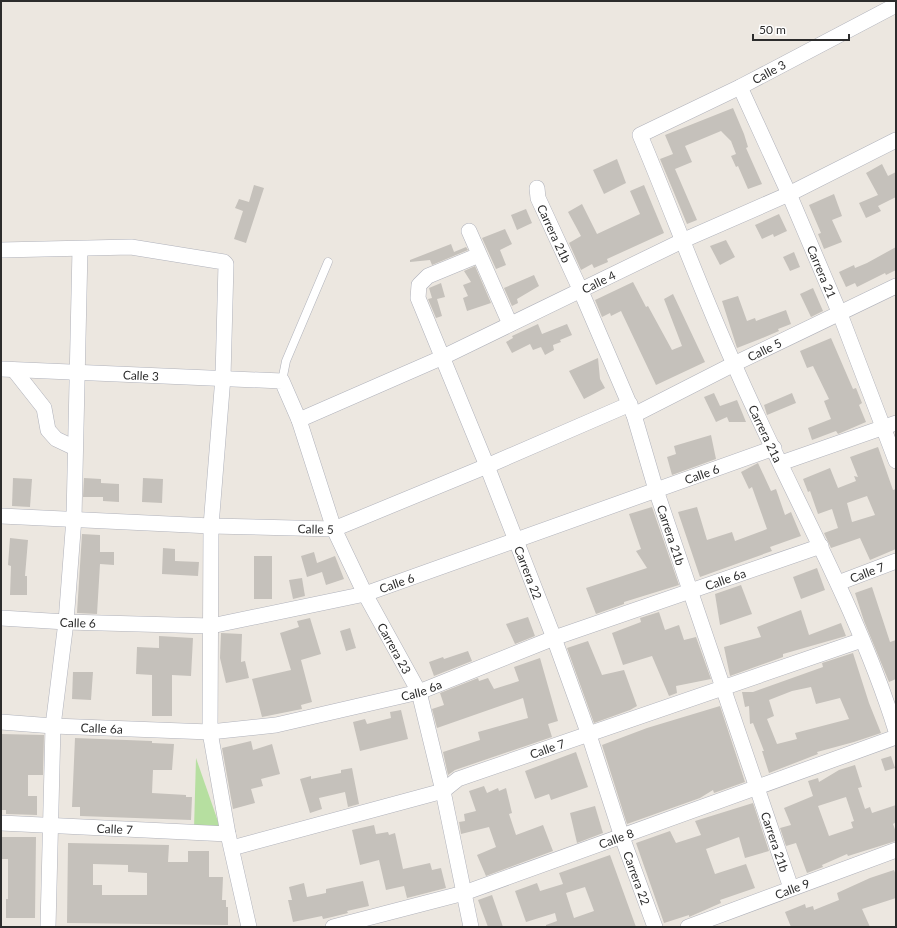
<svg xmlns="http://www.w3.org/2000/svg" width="897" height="928" viewBox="0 0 897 928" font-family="Lato,sans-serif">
  <rect width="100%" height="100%" fill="#ece7e0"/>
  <path fill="#b6dfa0" d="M 196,758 L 221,830 L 194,829 Z"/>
  <g fill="#c5c1bb" fill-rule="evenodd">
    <path d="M 733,108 L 744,134 L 748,147 L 746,148 L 762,184 L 748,189 L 738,166 L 736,167 L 731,156 L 736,154 L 731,141 L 721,131 L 685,146 L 692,162 L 675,169 L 697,220 L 687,224 L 660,159 L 673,154 L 665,135 Z"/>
    <path d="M 617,159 L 626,183 L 604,194 L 593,170 Z"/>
    <path d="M 882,164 L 888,176 L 896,172 L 896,197 L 878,206 L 881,211 L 866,218 L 859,203 L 878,195 L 866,173 Z"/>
    <path d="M 254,185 L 264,188 L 246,243 L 234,239 L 243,211 L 235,208 L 239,199 L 249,202 Z"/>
    <path d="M 644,185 L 664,233 L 607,259 L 608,262 L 594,268 L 592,264 L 581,270 L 569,243 L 581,236 L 568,212 L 582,204 L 597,234 L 640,214 L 630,191 Z"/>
    <path d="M 834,194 L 842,216 L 832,220 L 842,242 L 824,249 L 818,234 L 821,233 L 809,205 Z"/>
    <path d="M 526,209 L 532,223 L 517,230 L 511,215 Z"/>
    <path d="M 779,214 L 787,231 L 774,237 L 773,234 L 762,239 L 755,225 Z"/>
    <path d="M 505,229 L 512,244 L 500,250 L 506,265 L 496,269 L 482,238 Z"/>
    <path d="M 726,240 L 735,257 L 720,265 L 710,246 Z"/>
    <path d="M 451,244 L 454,252 L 466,247 L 468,250 L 432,265 L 430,260 L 410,262 L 410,260 Z"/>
    <path d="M 896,247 L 896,270 L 886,275 L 885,273 L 857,287 L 855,283 L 846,287 L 839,272 L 854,265 L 855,268 L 867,263 Z"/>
    <path d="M 794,252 L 800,267 L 790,271 L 783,257 Z"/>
    <path d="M 475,266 L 491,303 L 467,311 L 463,298 L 468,296 L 463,285 L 471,282 L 464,271 Z"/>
    <path d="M 534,275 L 539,286 L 517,299 L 518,303 L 512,306 L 504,288 Z"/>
    <path d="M 633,282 L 646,307 L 648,306 L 672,350 L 682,346 L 664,299 L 673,294 L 705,362 L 656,385 L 621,311 L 611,316 L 610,313 L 602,317 L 595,300 Z"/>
    <path d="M 441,283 L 445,297 L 437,299 L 442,316 L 436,318 L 428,299 L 432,298 L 429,288 Z"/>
    <path d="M 813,288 L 823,311 L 811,317 L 800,294 Z"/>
    <path d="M 738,296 L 747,321 L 755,318 L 756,321 L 786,310 L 791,324 L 778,329 L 779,331 L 760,339 L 737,348 L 722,301 Z"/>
    <path d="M 538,324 L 542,334 L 567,324 L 572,335 L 560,340 L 561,342 L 553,345 L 554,350 L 545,355 L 541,347 L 533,350 L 530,344 L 512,353 L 506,342 L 513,338 L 512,336 Z"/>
    <path d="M 831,338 L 853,389 L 856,388 L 862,403 L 859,405 L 866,422 L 838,434 L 836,431 L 812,440 L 808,428 L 831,419 L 824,401 L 829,399 L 813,366 L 807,368 L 800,351 Z"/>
    <path d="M 598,358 L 600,379 L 605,388 L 584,399 L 569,371 Z"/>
    <path d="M 714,393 L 720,406 L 737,400 L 746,422 L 729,422 L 727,417 L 716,422 L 704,397 Z"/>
    <path d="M 792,393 L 796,403 L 767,415 L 764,405 Z"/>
    <path d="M 711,435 L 716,459 L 672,475 L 667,457 L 676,454 L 674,446 Z"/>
    <path d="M 878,447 L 893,490 L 896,489 L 896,549 L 870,560 L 860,538 L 831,548 L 824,533 L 838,528 L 832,509 L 818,514 L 810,491 L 808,492 L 803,479 L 830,468 L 838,488 L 856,481 L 854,476 L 858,477 L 850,457 ZM 867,496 L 875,515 L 852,522 L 847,503 Z"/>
    <path d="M 758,463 L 771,491 L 776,489 L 785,515 L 791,512 L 801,536 L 770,547 L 772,551 L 700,577 L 678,512 L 697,507 L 707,540 L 732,532 L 735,541 L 767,529 L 752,487 L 749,489 L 741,472 Z"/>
    <path d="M 13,478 L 32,479 L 30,507 L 12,506 Z"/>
    <path d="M 84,478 L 101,479 L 101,483 L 119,484 L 119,502 L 103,501 L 103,497 L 83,497 Z"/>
    <path d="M 143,478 L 163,479 L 162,503 L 142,502 Z"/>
    <path d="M 652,507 L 679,585 L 624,602 L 624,604 L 596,614 L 586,588 L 647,568 L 636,551 L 641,549 L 629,514 Z"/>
    <path d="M 82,534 L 100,535 L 100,552 L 114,552 L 114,565 L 100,564 L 97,614 L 77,613 Z"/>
    <path d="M 10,538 L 28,540 L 25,576 L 27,576 L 27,595 L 10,595 L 11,566 L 8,565 Z"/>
    <path d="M 163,548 L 175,549 L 175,561 L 199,562 L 198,576 L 162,574 Z"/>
    <path d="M 314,552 L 317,563 L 335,556 L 344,579 L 326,585 L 322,572 L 307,577 L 301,556 Z"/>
    <rect x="254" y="556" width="18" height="43"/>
    <path d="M 817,568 L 825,590 L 801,599 L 793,577 Z"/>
    <path d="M 302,578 L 305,596 L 293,599 L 289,580 Z"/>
    <path d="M 741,585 L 752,614 L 720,625 L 715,594 Z"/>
    <path d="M 872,587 L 890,642 L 896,640 L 896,679 L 889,682 L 864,621 L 855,593 Z"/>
    <path d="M 801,610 L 809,635 L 841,623 L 846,636 L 783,654 L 783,657 L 730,676 L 724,647 L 761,637 L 757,627 Z"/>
    <path d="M 659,612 L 665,630 L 679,625 L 684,640 L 696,637 L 711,679 L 676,686 L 677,693 L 669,696 L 652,656 L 623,665 L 612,633 L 641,622 L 640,618 Z"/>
    <path d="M 528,617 L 535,636 L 515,644 L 506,624 Z"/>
    <path d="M 310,618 L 321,654 L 301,660 L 312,702 L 301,705 L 302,709 L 262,717 L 252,679 L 291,670 L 280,633 L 299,627 L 297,621 Z"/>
    <path d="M 350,628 L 356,648 L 346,651 L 340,631 Z"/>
    <path d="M 221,633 L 242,634 L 241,662 L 245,661 L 249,678 L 226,683 L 220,658 Z"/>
    <path d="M 159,636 L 193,638 L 191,676 L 172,675 L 172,716 L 152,716 L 152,675 L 136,674 L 137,647 L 159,648 Z"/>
    <path d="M 588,641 L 602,675 L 624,670 L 637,706 L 630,710 L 594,723 L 567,648 Z"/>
    <path d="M 468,651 L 472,661 L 434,676 L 429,662 L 443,657 L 444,659 Z"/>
    <path d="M 853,653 L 869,703 L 881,733 L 854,742 L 817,752 L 818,754 L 769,773 L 762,751 L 764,751 L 753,723 L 750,724 L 749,706 L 745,707 L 742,692 L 753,692 L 823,667 L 822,663 ZM 811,687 L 816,704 L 840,698 L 849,719 L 795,733 L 797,739 L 777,744 L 767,719 L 774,716 L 769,700 L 792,691 Z"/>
    <path d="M 540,658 L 558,721 L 548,724 L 552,737 L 455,770 L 448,775 L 443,752 L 480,740 L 478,732 L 528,718 L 523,698 L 437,728 L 432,709 L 444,705 L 440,693 L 478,678 L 479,681 L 488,678 L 494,689 L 510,684 L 519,681 L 514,667 Z"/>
    <path d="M 73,672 L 93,672 L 91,700 L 72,699 Z"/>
    <path d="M 720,706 L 745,782 L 714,793 L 713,790 L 700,798 L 627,824 L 602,745 L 647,728 Z"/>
    <path d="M 401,710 L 408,739 L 360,751 L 353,722 L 365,719 L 367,724 L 391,718 L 390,712 Z"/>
    <path d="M 1,734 L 44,735 L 43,775 L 28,775 L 28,796 L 37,796 L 37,815 L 6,814 L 6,810 L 1,810 Z"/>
    <path d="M 75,738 L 152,741 L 152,743 L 174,744 L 172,770 L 153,770 L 152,793 L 186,795 L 186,797 L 192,797 L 191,820 L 80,816 L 80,807 L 72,807 Z"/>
    <path d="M 251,741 L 253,750 L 272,744 L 280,774 L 261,779 L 263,786 L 251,789 L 255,803 L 233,809 L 222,748 Z"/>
    <path d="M 576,752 L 588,787 L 551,800 L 549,794 L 535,799 L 525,771 Z"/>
    <path d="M 891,756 L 895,768 L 885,771 L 881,759 Z"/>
    <path d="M 855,765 L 862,787 L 858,788 L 865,809 L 870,807 L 872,813 L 896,805 L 896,822 L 893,824 L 896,832 L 896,841 L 848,856 L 847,854 L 822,865 L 823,867 L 807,873 L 796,843 L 786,846 L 780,828 L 791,825 L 784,808 L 813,796 L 808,781 L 818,778 L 819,782 L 839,770 ZM 846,797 L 854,821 L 851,822 L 853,828 L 829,836 L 818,806 Z"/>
    <path d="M 352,768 L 359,804 L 348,807 L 345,792 L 319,798 L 322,809 L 310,813 L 300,779 L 311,776 L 311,779 L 341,773 L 341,770 Z"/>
    <path d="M 484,786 L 487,793 L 498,788 L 499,791 L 506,788 L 512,813 L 509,814 L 516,835 L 543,825 L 553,851 L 486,876 L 477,855 L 496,847 L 489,827 L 461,834 L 459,822 L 465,821 L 464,814 L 476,811 L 469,791 Z"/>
    <path d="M 753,803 L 769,851 L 745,858 L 739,837 L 706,849 L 715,874 L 746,864 L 755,888 L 720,900 L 721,903 L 689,917 L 689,915 L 664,923 L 636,843 L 670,831 L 676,843 L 701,835 L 695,821 Z"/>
    <path d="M 595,806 L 603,833 L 577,843 L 570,813 Z"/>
    <path d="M 374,825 L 376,834 L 388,832 L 389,835 L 395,833 L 403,869 L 430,863 L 432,870 L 441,868 L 446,888 L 407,898 L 404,886 L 386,890 L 379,860 L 360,865 L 352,830 Z"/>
    <path d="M 1,837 L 36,837 L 35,918 L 6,918 L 6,899 L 8,899 L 8,859 L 1,859 Z"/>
    <path d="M 68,843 L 169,845 L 168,862 L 188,862 L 188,851 L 209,851 L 209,877 L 223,877 L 222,900 L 226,900 L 226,907 L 228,907 L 228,925 L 67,923 ZM 93,864 L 128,865 L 128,872 L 147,873 L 147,895 L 102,895 L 102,885 L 93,885 Z"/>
    <path d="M 610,855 L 636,927 L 546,927 L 546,925 L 557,921 L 555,913 L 526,922 L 515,891 L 537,883 L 540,891 L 563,884 L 559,873 ZM 585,887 L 594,911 L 574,918 L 566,893 Z"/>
    <path d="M 894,870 L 896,875 L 896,898 L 862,909 L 870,927 L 791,927 L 785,912 L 805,904 L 806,908 L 813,906 L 814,910 L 839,900 L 837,893 L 870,878 Z"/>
    <path d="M 363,881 L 369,906 L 347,911 L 348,913 L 332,917 L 323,919 L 322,916 L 293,922 L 288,900 L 292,900 L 289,887 L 304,883 L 307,897 L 326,893 L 326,889 Z"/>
    <path d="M 492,895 L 503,927 L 488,927 L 478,900 Z"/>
  </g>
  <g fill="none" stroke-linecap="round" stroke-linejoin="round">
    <defs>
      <path id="lane" d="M 282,381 L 286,361 L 328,262"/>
      <g id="street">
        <path id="s1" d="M 896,5 L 740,87 L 640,135 C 672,211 700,289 734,364 C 787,487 856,603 896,731"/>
        <path id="s2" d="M 740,87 L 789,194 L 840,314 L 896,461"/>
        <path id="s3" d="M 537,188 L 538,198 L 580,289 L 634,415 L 656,490 L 791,888"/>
        <path d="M 469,231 L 510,324"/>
        <path d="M 1,250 L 131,247 L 224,262 L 226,264 L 223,377 L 211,526 L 210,732 L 228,834 L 249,927"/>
        <path id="s4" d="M 479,255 L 428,276 L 419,285 L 418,298 L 487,466 L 554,638 L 589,735 L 622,837 L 655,927"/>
        <path id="s5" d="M 1,369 L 282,381 L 299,420 L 334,529 L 365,594 L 419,692 L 443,791 L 471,927"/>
        <path d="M 14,370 L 44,408 L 48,430 L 56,439 L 75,448"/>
        <path id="s6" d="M 634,415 L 734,364 L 896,286"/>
        <path id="s7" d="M 299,420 L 441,358 L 684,240 L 789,194 L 896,140"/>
        <path d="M 781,463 L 896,423"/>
        <path id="s8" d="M 1,516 L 211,526 L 334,529 L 487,466 L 630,404"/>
        <path id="s9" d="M 838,583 L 896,561"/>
        <path id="s10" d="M 1,618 L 66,622 L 211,626 L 365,594 L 774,448"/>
        <path id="s11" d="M 1,722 L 53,726 L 210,732 L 276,725 L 419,692 L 554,638 L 821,546"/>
        <path id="s12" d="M 1,823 L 228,834"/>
        <path id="s13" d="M 232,848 L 443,791 L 458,779 L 862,640"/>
        <path d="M 48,927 L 53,726 L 66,622 L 74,518 L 80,249"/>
        <path id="s14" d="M 333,927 L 464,893 L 896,737"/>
        <path id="s15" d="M 688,927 L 896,850"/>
      </g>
    </defs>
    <use href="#lane" stroke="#b0b2bb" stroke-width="9"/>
    <use href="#street" stroke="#b0b2bb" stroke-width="16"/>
    <use href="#lane" stroke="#fff" stroke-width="8"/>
    <use href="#street" stroke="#fff" stroke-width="15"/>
  </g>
  <g text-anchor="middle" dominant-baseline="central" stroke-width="3" stroke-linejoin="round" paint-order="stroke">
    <g font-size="12" fill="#2c2c2c" stroke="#fff">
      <text transform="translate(769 72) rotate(-28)">Calle 3</text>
      <text stroke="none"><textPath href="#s3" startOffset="49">Carrera 21b</textPath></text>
      <text stroke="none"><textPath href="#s2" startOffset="202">Carrera 21</textPath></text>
      <text stroke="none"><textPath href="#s7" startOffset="330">Calle 4</textPath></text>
      <text stroke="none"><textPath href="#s6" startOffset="146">Calle 5</textPath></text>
      <text stroke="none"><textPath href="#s5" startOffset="140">Calle 3</textPath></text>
      <text stroke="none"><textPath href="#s1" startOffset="611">Carrera 21a</textPath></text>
      <text stroke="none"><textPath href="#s10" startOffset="725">Calle 6</textPath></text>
      <text stroke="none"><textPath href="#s8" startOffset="315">Calle 5</textPath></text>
      <text stroke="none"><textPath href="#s3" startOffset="373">Carrera 21b</textPath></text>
      <text stroke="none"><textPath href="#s9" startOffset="31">Calle 7</textPath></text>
      <text stroke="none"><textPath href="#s4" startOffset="377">Carrera 22</textPath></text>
      <text stroke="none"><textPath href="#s11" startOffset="749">Calle 6a</textPath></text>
      <text stroke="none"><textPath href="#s10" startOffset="401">Calle 6</textPath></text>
      <text stroke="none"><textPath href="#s10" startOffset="77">Calle 6</textPath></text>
      <text stroke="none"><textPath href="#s5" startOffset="572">Carrera 23</textPath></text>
      <text stroke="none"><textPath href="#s11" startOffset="425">Calle 6a</textPath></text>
      <text stroke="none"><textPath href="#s11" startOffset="101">Calle 6a</textPath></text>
      <text stroke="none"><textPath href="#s13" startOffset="332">Calle 7</textPath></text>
      <text stroke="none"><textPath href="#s12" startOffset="114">Calle 7</textPath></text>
      <text stroke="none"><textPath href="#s14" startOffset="297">Calle 8</textPath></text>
      <text stroke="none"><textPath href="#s3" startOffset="697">Carrera 21b</textPath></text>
      <text stroke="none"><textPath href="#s4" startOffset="701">Carrera 22</textPath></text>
      <text stroke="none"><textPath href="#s15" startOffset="111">Calle 9</textPath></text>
    </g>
  </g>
  <rect width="897" height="928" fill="none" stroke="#2c2c2c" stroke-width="4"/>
  <path d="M753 34v6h96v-6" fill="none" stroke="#2c2c2c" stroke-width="2"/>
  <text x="759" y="34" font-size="12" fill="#2c2c2c" stroke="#ffffff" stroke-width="3" paint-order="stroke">50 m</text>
</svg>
